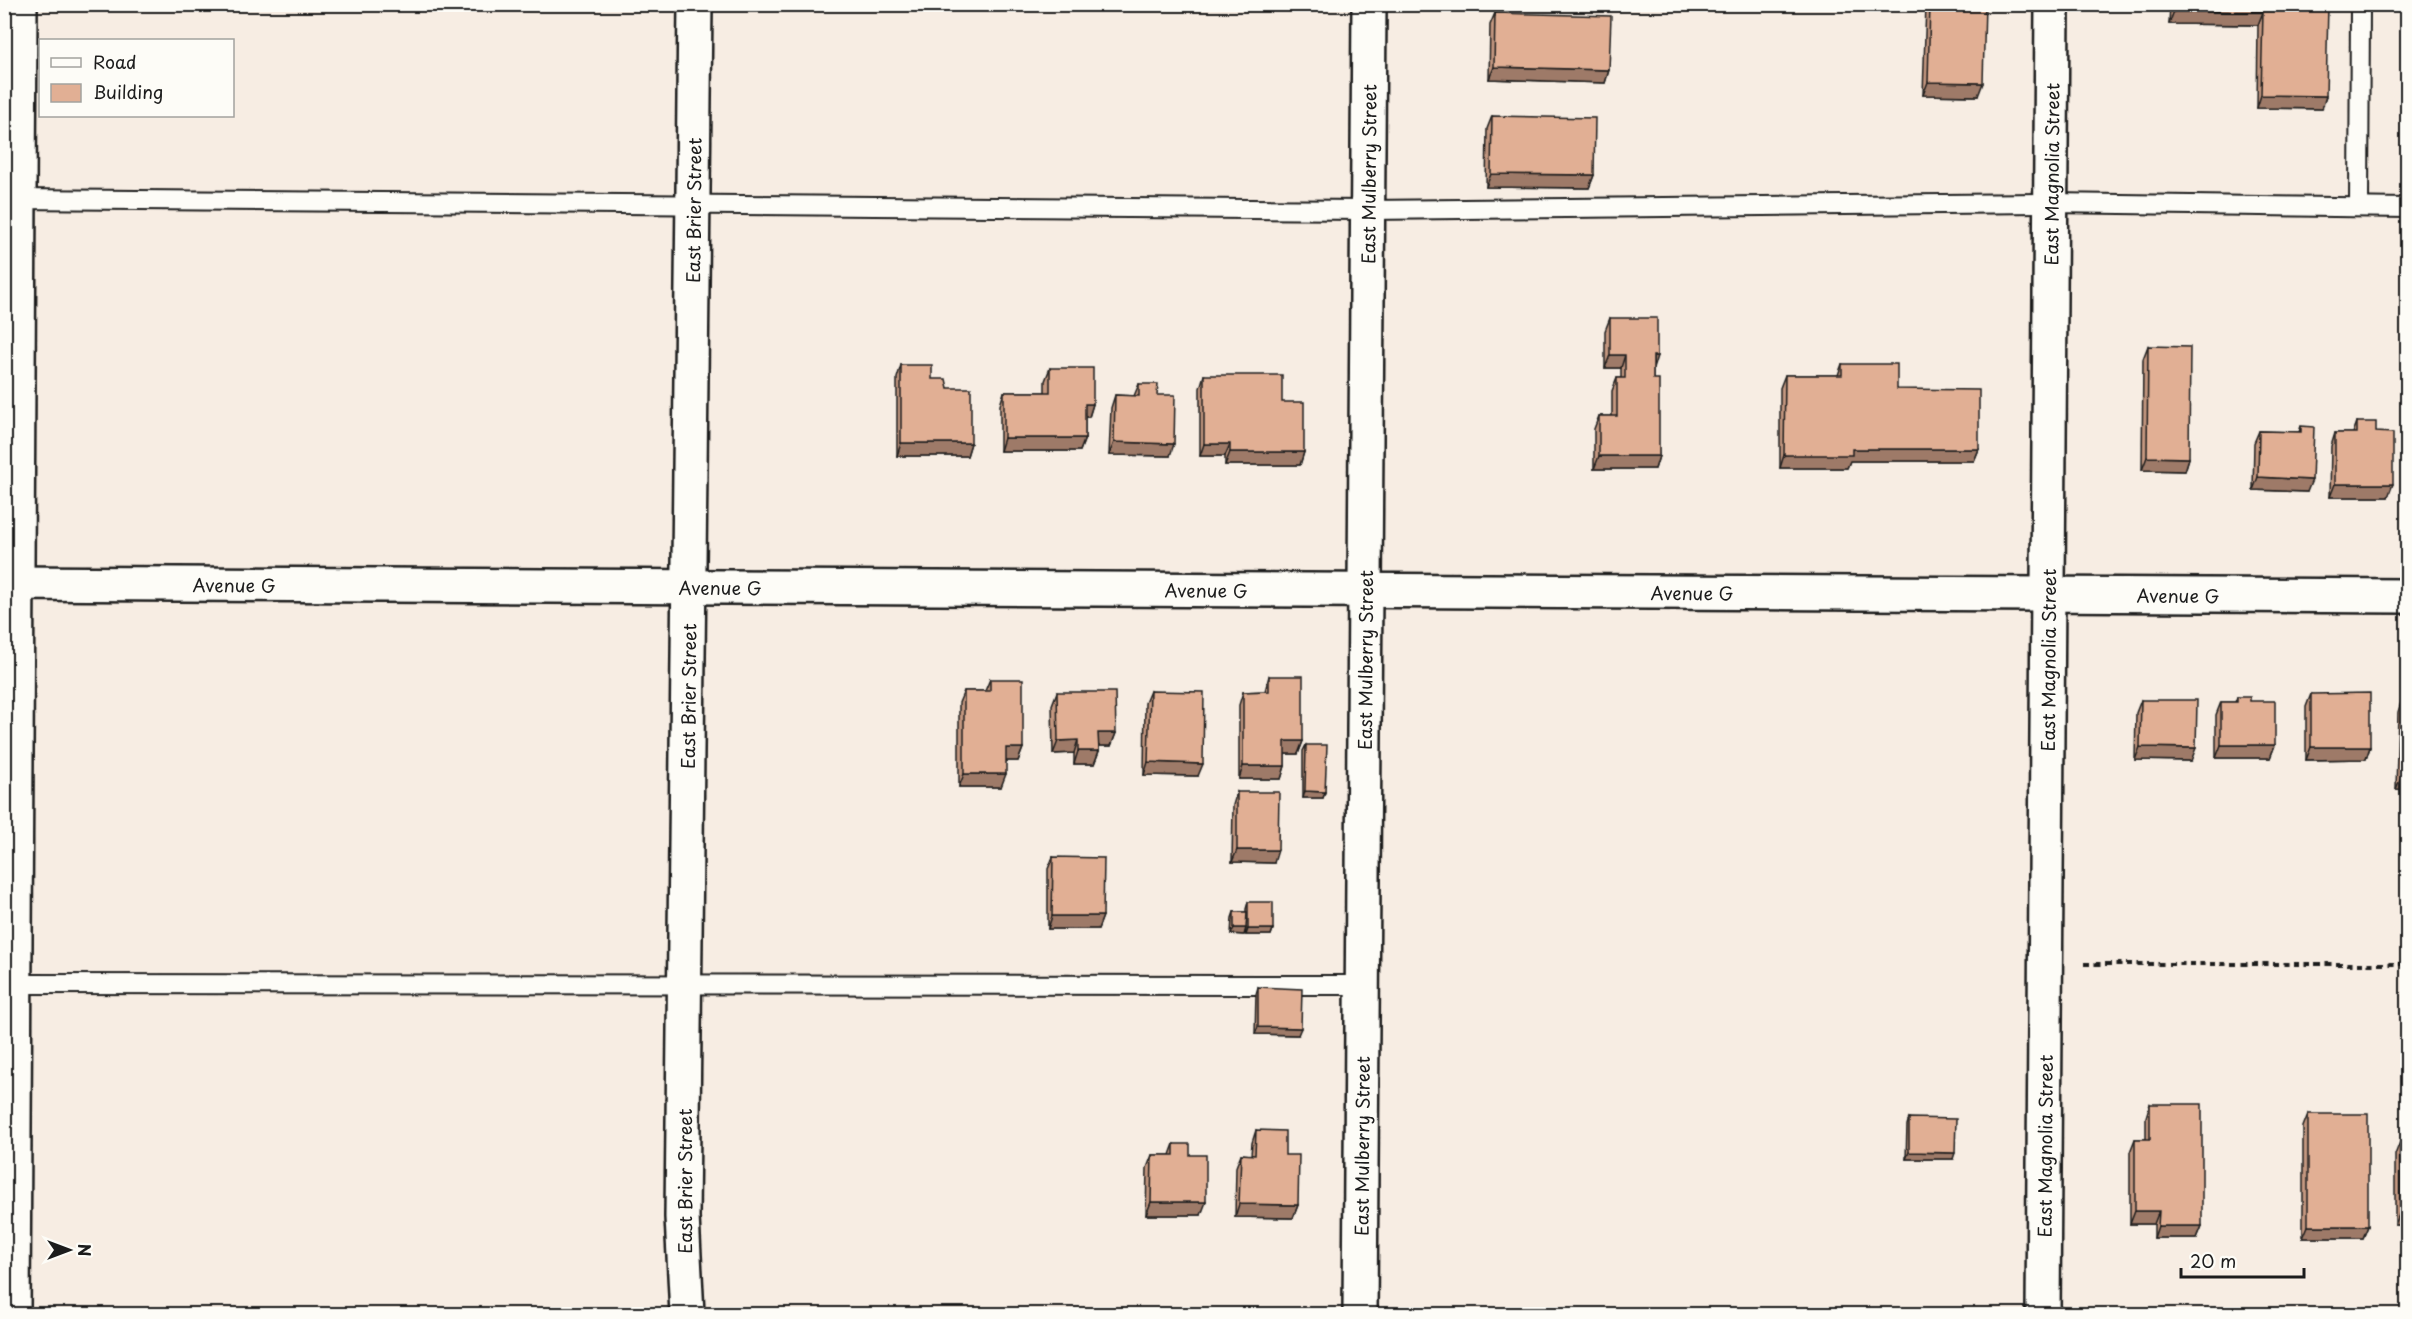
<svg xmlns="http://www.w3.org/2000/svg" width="2412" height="1319" viewBox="0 0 2412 1319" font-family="'Playpen Sans',sans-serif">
  <rect width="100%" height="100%" fill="#f7ede3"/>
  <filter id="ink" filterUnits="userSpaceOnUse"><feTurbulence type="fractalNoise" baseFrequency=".0167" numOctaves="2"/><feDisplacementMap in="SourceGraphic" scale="12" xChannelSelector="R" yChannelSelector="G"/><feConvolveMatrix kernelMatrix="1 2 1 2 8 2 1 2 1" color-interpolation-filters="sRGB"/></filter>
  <g filter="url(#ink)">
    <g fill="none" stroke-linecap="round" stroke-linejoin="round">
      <defs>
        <g id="lane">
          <path d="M 12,199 L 1368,210 L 2051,203 L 2408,208"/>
          <path d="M 2359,207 L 2360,4"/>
          <path d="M 6,984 L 1362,985"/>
        </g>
        <g id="street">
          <path id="s1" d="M 4,583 L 2408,596"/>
          <path d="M 13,1314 L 20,4"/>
          <path id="s2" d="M 687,1314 L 682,1217 L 695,4"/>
          <path id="s3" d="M 1360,1314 L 1369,4"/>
          <path id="s4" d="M 2043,1314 L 2052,4"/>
        </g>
      </defs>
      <use href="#lane" stroke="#1c1c1c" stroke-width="22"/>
      <use href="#street" stroke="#1c1c1c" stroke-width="38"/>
      <path stroke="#1c1c1c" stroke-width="4" stroke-dasharray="6 4.5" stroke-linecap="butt" d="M 2084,964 L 2408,964"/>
      <use href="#lane" stroke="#fdfcf7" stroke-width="18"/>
      <use href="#street" stroke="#fdfcf7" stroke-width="33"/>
    </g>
    <g fill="#c2967f" stroke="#1c1c1c" stroke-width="1.5">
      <path d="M 1926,4 L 1985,4 L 1978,96 L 1923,95 Z"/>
      <path d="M 2170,4 L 2328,4 L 2322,109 L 2257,108 L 2258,25 L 2169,24 Z"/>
      <path d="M 1495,13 L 1609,70 L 1605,83 L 1489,79 L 1490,25 Z"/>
      <path d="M 1492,116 L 1594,175 L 1589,188 L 1486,187 L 1487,129 Z"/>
      <path d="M 1610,318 L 1653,367 L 1653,379 L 1659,456 L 1655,469 L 1594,469 L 1594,429 L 1599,416 L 1612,416 L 1612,391 L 1617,378 L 1621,378 L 1621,368 L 1605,368 L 1605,331 Z"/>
      <path d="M 2148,346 L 2189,458 L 2185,471 L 2142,470 L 2143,359 Z"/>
      <path d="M 1842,364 L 1897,389 L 1979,449 L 1974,461 L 1850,461 L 1847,468 L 1780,468 L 1780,388 L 1785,375 L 1838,375 Z"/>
      <path d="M 901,365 L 948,388 L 971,443 L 967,456 L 897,456 L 897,378 Z"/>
      <path d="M 1050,368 L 1093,404 L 1089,417 L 1085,417 L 1085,438 L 1080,451 L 1000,451 L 1000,405 L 1004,392 L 1045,392 L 1045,381 Z"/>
      <path d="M 1204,375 L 1282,402 L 1304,452 L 1300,465 L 1225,465 L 1225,456 L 1200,456 L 1200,388 Z"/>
      <path d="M 1139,384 L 1157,395 L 1170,456 L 1109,455 L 1111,408 L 1115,395 L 1134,396 Z"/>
      <path d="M 2357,422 L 2376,432 L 2388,497 L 2330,497 L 2331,446 L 2335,433 L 2353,433 Z"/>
      <path d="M 2301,426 L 2307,492 L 2253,490 L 2254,443 L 2259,431 L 2299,432 Z"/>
      <path d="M 1269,676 L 1303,741 L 1298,754 L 1285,754 L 1285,766 L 1281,779 L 1239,779 L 1239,705 L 1243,692 L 1265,691 Z"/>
      <path d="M 990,679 L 1023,748 L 1018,761 L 1006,761 L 1001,787 L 959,787 L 959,703 L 964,691 L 985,691 Z"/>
      <path d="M 1150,691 L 1198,776 L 1144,775 L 1145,703 Z"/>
      <path d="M 1057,692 L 1116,733 L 1111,746 L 1099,746 L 1099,751 L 1094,764 L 1074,764 L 1074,753 L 1053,754 L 1052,705 Z"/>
      <path d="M 2311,694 L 2370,747 L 2366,759 L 2306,760 L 2306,707 Z"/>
      <path d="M 2237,697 L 2250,701 L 2275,745 L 2270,758 L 2216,758 L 2216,715 L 2221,702 L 2235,702 Z"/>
      <path d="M 2402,699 L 2408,699 L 2408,790 L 2396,789 L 2398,712 Z"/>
      <path d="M 2141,700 L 2191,761 L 2135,760 L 2136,713 Z"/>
      <path d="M 1306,745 L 1325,792 L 1323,798 L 1303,798 L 1303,751 Z"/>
      <path d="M 1237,792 L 1274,863 L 1232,862 L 1233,805 Z"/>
      <path d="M 1053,857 L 1103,916 L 1098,929 L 1048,929 L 1048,869 Z"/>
      <path d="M 1248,902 L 1273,929 L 1271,935 L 1246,935 L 1246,929 L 1244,935 L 1231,934 L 1232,918 L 1234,912 L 1246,912 L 1246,909 Z"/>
      <path d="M 1258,987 L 1298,1035 L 1255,1034 L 1256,994 Z"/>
      <path d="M 2150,1104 L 2202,1226 L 2197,1238 L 2154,1238 L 2154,1224 L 2130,1224 L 2130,1152 L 2135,1139 L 2146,1139 L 2146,1117 Z"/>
      <path d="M 2308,1114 L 2368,1226 L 2363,1238 L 2303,1238 L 2303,1127 Z"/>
      <path d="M 1909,1118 L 1953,1159 L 1906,1159 L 1907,1125 Z"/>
      <path d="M 1256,1130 L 1285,1155 L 1298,1205 L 1293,1218 L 1235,1217 L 1236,1167 L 1241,1154 L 1251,1155 L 1252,1143 Z"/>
      <path d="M 2400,1142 L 2408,1225 L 2395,1225 L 2395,1155 Z"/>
      <path d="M 1174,1144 L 1190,1155 L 1201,1215 L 1146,1215 L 1147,1168 L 1152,1155 L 1170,1155 Z"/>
    </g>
    <g fill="#9e7a68" stroke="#1c1c1c" stroke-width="1.5">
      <path d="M 2174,11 L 2263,12 L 2258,25 L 2169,24 Z"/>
      <path d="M 1494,67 L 1609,70 L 1605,83 L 1489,79 Z"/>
      <path d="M 1928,82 L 1983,83 L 1978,96 L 1923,95 Z"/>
      <path d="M 2261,95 L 2326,96 L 2322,109 L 2257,108 Z"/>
      <path d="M 1491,174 L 1594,175 L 1589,188 L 1486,187 Z"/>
      <path d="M 1610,355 L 1625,355 L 1621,368 L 1605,368 Z"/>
      <path d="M 1653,356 L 1657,356 L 1653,369 Z"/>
      <path d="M 1085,404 L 1093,404 L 1089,417 L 1080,417 Z"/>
      <path d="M 1004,438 L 1085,438 L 1080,451 L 1000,451 Z"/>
      <path d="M 1114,442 L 1174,444 L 1170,456 L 1109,455 Z"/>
      <path d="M 901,443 L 971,443 L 967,456 L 897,456 Z"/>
      <path d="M 1204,444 L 1230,444 L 1225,456 L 1200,456 Z"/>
      <path d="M 1852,449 L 1979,449 L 1974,461 L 1850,461 L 1847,468 L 1780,468 L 1784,455 Z"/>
      <path d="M 1230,452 L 1304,452 L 1300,465 L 1225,465 Z"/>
      <path d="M 1599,456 L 1659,456 L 1655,469 L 1594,469 Z"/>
      <path d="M 2147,457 L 2189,458 L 2185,471 L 2142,470 Z"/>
      <path d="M 2258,477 L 2312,480 L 2307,492 L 2253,490 Z"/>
      <path d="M 2335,484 L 2393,484 L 2388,497 L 2330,497 Z"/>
      <path d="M 1098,733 L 1116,733 L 1111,746 L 1093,746 Z"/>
      <path d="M 1078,740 L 1074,753 L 1053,754 L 1058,741 Z"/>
      <path d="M 1285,741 L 1303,741 L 1298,754 L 1281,754 Z"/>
      <path d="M 2221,745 L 2275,745 L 2270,758 L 2216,758 Z"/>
      <path d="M 2140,747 L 2196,748 L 2191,761 L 2135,760 Z"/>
      <path d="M 2311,747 L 2370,747 L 2366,759 L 2306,760 Z"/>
      <path d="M 1006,748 L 1023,748 L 1018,761 L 1001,761 Z"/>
      <path d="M 1078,751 L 1099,751 L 1094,764 L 1074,764 Z"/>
      <path d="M 1148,762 L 1203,764 L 1198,776 L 1144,775 Z"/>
      <path d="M 1243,766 L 1285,766 L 1281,779 L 1239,779 Z"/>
      <path d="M 964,774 L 1006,774 L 1001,787 L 959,787 Z"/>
      <path d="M 2401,777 L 2408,777 L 2408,790 L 2396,789 Z"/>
      <path d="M 1305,791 L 1325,792 L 1323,798 L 1303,798 Z"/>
      <path d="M 1237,850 L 1278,850 L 1274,863 L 1232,862 Z"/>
      <path d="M 1052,916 L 1103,916 L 1098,929 L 1048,929 Z"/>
      <path d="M 1234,928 L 1246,928 L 1244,935 L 1231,934 Z"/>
      <path d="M 1248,929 L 1273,929 L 1271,935 L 1246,935 Z"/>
      <path d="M 1258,1027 L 1301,1028 L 1298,1035 L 1255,1034 Z"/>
      <path d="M 1909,1152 L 1955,1153 L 1953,1159 L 1906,1159 Z"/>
      <path d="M 1151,1202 L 1206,1202 L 1201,1215 L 1146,1215 Z"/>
      <path d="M 1239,1204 L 1298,1205 L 1293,1218 L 1235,1217 Z"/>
      <path d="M 2135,1211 L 2159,1211 L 2154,1224 L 2130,1224 Z"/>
      <path d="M 2400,1212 L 2408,1212 L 2408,1225 L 2395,1225 Z"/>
      <path d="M 2158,1226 L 2202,1226 L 2197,1238 L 2154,1238 Z"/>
      <path d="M 2308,1226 L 2368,1226 L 2363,1238 L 2303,1238 Z"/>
    </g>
    <g fill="#e1af94" stroke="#1c1c1c" stroke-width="1.5">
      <path d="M 1930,4 L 1985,4 L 1983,83 L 1928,82 Z"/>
      <path d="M 2174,4 L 2328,4 L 2326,96 L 2261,95 L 2263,12 L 2174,11 Z"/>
      <path d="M 1495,13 L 1611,16 L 1609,70 L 1494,67 Z"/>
      <path d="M 1492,116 L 1595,118 L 1594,175 L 1491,174 Z"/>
      <path d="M 1610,318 L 1657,318 L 1657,356 L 1653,356 L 1653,379 L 1659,379 L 1659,456 L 1599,456 L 1599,416 L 1617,416 L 1617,378 L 1625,378 L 1625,355 L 1610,355 Z"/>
      <path d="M 2148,346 L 2190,347 L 2189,458 L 2147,457 Z"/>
      <path d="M 1842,364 L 1897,364 L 1897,389 L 1979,390 L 1979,449 L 1852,449 L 1852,455 L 1784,455 L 1785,375 L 1842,375 Z"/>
      <path d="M 901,365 L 932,365 L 932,379 L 946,379 L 948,388 L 971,388 L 971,443 L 901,443 Z"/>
      <path d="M 1050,368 L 1093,368 L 1093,404 L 1085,404 L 1085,438 L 1004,438 L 1004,392 L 1050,392 Z"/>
      <path d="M 1204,375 L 1282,375 L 1282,402 L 1304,402 L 1304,452 L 1230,452 L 1230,444 L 1204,444 Z"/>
      <path d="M 1139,384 L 1158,384 L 1157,395 L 1175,395 L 1174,444 L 1114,442 L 1115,395 L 1139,396 Z"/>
      <path d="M 2357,422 L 2376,422 L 2376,432 L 2393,433 L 2393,484 L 2335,484 L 2335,433 L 2357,433 Z"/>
      <path d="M 2301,426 L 2314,427 L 2312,480 L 2258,477 L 2259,431 L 2301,432 Z"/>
      <path d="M 1269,676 L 1303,676 L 1303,741 L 1285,741 L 1285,766 L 1243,766 L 1243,692 L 1269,691 Z"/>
      <path d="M 990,679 L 1023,679 L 1023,748 L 1006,748 L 1006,774 L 964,774 L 964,691 L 990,691 Z"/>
      <path d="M 1150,691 L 1204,692 L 1203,764 L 1148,762 Z"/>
      <path d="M 1057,692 L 1115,692 L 1116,733 L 1098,733 L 1099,751 L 1078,751 L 1078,740 L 1058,741 Z"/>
      <path d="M 2370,693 L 2370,747 L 2311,747 L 2311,694 Z"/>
      <path d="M 2237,697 L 2250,697 L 2250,701 L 2275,701 L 2275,745 L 2221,745 L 2221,702 L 2237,702 Z"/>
      <path d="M 2402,699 L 2408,699 L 2408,777 L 2401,777 Z"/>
      <path d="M 2141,700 L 2197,700 L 2196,748 L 2140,747 Z"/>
      <path d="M 1306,745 L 1327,745 L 1325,792 L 1305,791 Z"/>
      <path d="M 1237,792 L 1279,792 L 1278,850 L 1237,850 Z"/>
      <path d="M 1053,857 L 1104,858 L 1103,916 L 1052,916 Z"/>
      <rect x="1248" y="902" width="25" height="27"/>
      <path d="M 1234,912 L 1247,912 L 1246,928 L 1234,928 Z"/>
      <path d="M 1258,987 L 1302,989 L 1301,1028 L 1258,1027 Z"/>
      <path d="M 2150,1104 L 2202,1104 L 2202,1226 L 2158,1226 L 2159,1211 L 2135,1211 L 2135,1139 L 2150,1139 Z"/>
      <rect x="2308" y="1114" width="60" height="112"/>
      <path d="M 1909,1118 L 1956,1119 L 1955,1153 L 1909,1152 Z"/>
      <path d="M 1256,1130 L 1285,1131 L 1285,1155 L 1299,1155 L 1298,1205 L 1239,1204 L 1241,1154 L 1255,1155 Z"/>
      <rect x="2400" y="1142" width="8" height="70"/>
      <path d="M 1174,1144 L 1190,1144 L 1190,1155 L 1206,1155 L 1206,1202 L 1151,1202 L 1152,1155 L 1174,1155 Z"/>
    </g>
  </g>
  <g text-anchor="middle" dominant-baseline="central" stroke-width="5" stroke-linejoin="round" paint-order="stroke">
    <g font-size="18" fill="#1c1c1c" stroke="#fdfcf7">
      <text stroke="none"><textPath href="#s3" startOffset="1140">East Mulberry Street</textPath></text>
      <text stroke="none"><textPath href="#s4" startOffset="1140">East Magnolia Street</textPath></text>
      <text stroke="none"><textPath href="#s2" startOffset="1104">East Brier Street</textPath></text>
      <text stroke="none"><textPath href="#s1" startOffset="230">Avenue G</textPath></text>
      <text stroke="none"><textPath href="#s1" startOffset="716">Avenue G</textPath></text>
      <text stroke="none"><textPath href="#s1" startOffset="1202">Avenue G</textPath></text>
      <text stroke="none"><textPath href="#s1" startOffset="1688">Avenue G</textPath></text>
      <text stroke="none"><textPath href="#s1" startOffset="2174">Avenue G</textPath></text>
      <text stroke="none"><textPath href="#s3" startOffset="654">East Mulberry Street</textPath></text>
      <text stroke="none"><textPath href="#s4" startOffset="654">East Magnolia Street</textPath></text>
      <text stroke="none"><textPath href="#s2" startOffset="618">East Brier Street</textPath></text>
      <text stroke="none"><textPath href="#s3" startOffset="168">East Mulberry Street</textPath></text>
      <text stroke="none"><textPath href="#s4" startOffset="168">East Magnolia Street</textPath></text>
      <text transform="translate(684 1181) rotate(-90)">East Brier Street</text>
    </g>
  </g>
  <rect width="2412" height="1319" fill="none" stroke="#fdfcf7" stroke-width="24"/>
  <rect x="12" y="12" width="2388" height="1295" fill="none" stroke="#1c1c1c" stroke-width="2" filter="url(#ink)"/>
  <rect x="39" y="39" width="195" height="78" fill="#fdfcf7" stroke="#a3a29f" stroke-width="1.5"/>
  <rect x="51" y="58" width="30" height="9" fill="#fdfcf7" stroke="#a3a29f" stroke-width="1.5"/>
  <text x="93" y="69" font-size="18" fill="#1c1c1c">Road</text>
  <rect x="51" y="84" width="30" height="18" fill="#e1af94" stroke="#a3a29f" stroke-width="1.5"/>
  <text x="93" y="99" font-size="18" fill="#1c1c1c">Building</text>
  <g transform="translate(69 1250) rotate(90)" stroke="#fdfcf7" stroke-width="4.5" paint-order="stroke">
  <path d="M0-4.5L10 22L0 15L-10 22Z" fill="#1c1c1c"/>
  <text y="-9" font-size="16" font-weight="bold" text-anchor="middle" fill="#1c1c1c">N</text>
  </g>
  <path d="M2181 1268v9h123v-9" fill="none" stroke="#1c1c1c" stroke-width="3"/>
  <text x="2190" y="1268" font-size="18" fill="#1c1c1c" stroke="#fdfcf7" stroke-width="4.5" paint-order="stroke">20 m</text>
</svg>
